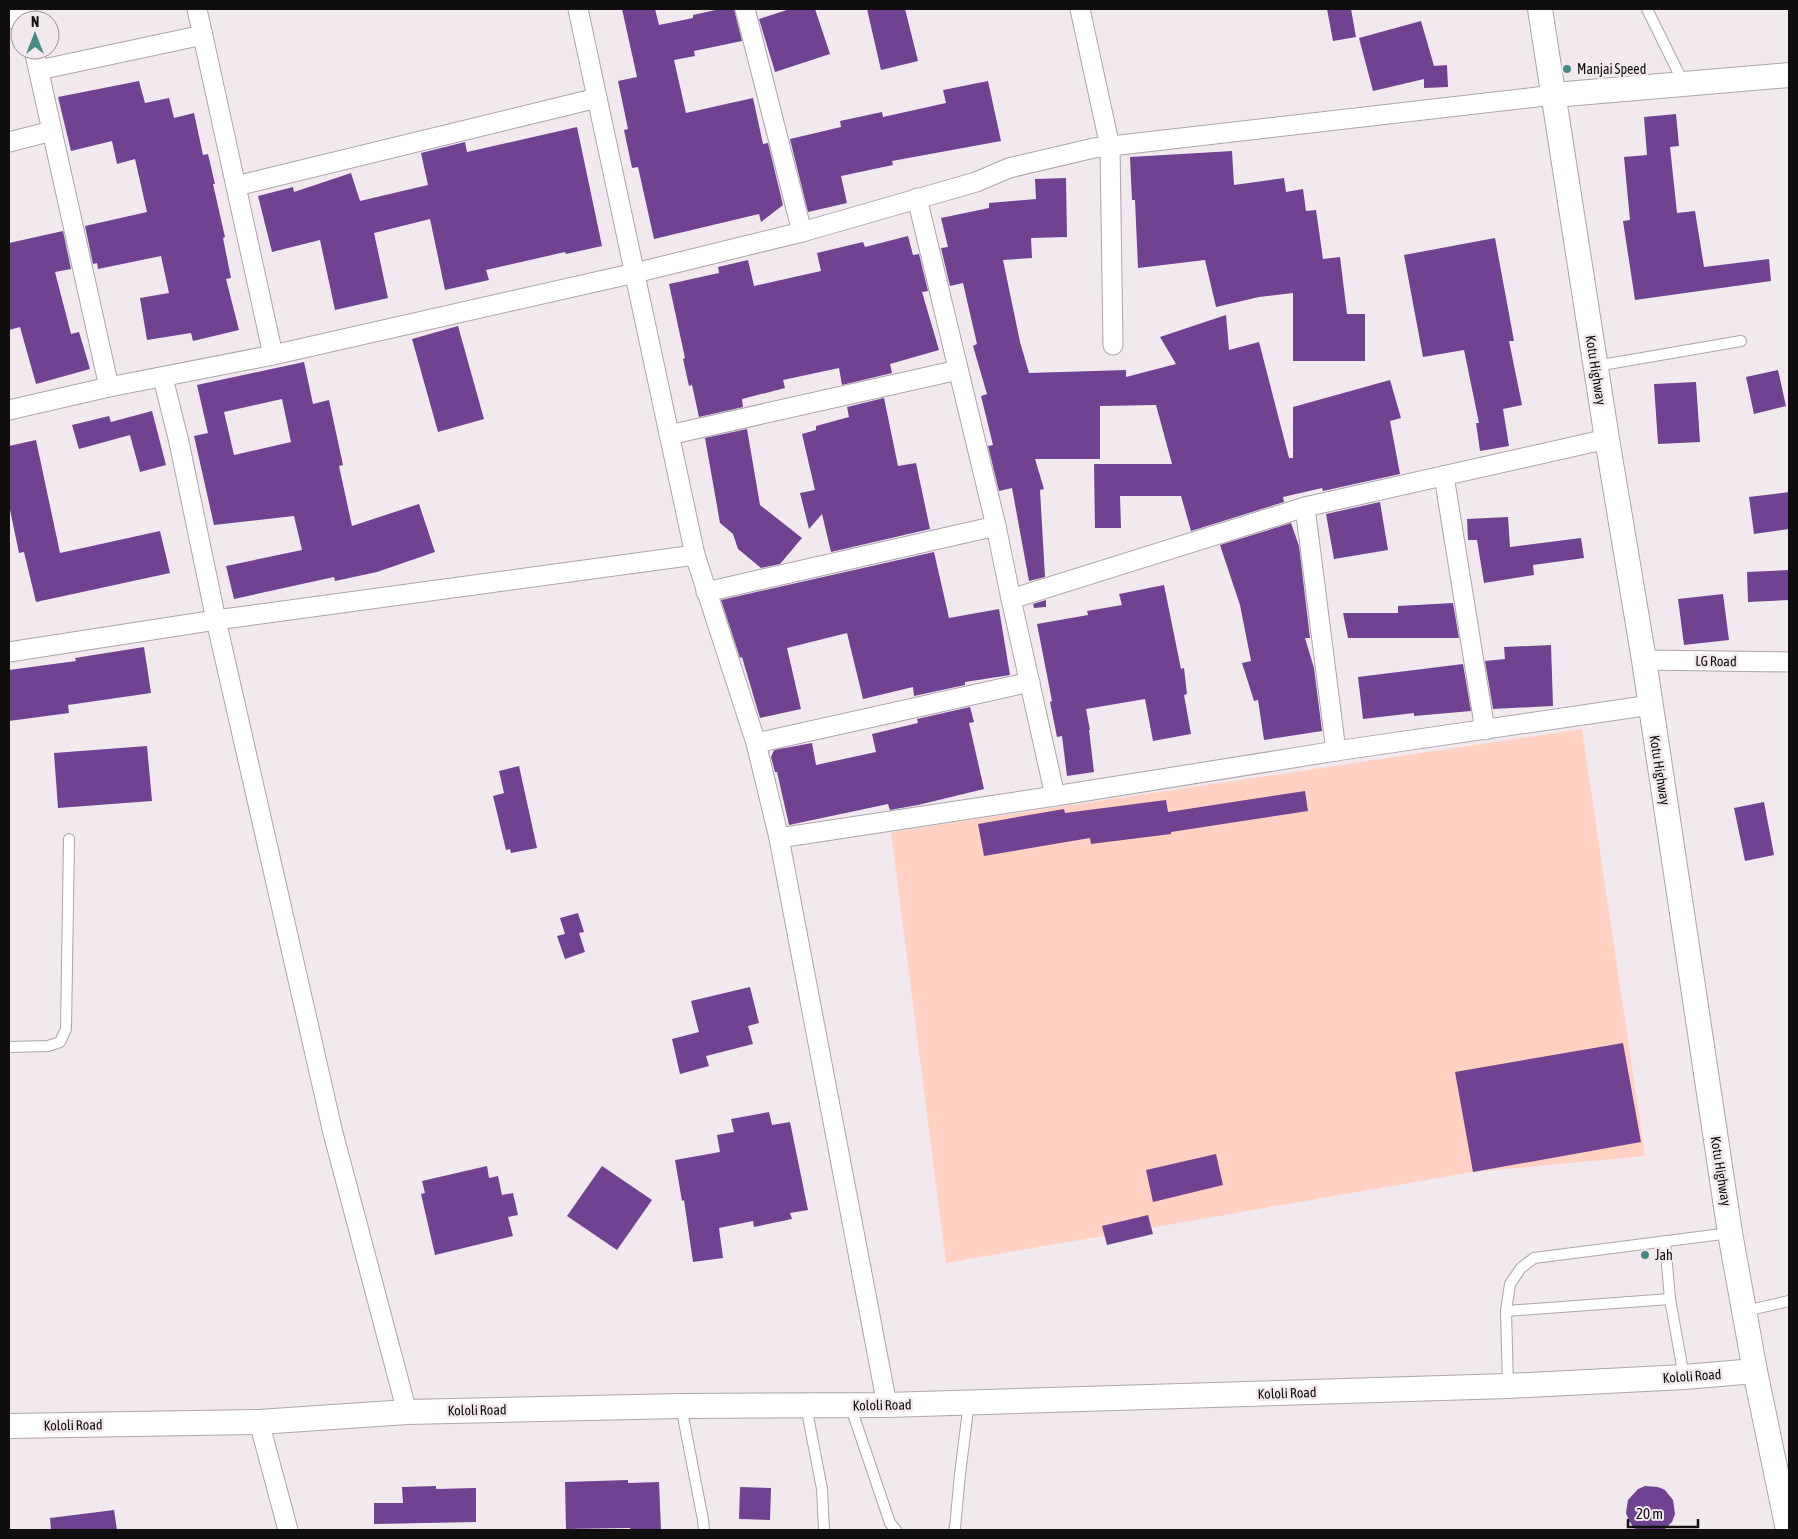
<svg xmlns="http://www.w3.org/2000/svg" width="1798" height="1539" viewBox="0 0 1798 1539" font-family="'Asap Condensed',sans-serif">
  <rect width="100%" height="100%" fill="#f2e9ef"/>
  <path fill="#ffd1c2" d="M 1582,729 L 1645,1156 L 1473,1172 L 946,1263 L 891,832 Z"/>
  <g fill="#6f4391" fill-rule="evenodd">
    <path d="M 622,9 L 655,9 L 659,25 L 693,18 L 693,15 L 720,9 L 734,9 L 742,41 L 694,51 L 695,56 L 674,60 L 686,113 L 753,98 L 763,144 L 768,143 L 783,205 L 761,222 L 759,214 L 654,239 L 638,167 L 632,168 L 624,130 L 628,129 L 618,81 L 637,77 Z"/>
    <path d="M 790,9 L 815,9 L 830,54 L 775,72 L 759,19 Z"/>
    <path d="M 867,9 L 905,9 L 918,61 L 881,70 Z"/>
    <path d="M 1327,9 L 1351,9 L 1356,37 L 1333,41 Z"/>
    <path d="M 1421,21 L 1434,66 L 1447,65 L 1448,87 L 1424,88 L 1424,79 L 1373,91 L 1359,38 Z"/>
    <path d="M 139,81 L 145,103 L 169,98 L 174,118 L 194,113 L 203,155 L 208,154 L 215,184 L 213,184 L 225,237 L 223,238 L 231,278 L 226,279 L 239,330 L 193,341 L 191,333 L 147,340 L 140,298 L 169,293 L 161,256 L 98,269 L 97,263 L 93,264 L 85,226 L 147,212 L 135,159 L 117,164 L 112,141 L 71,151 L 58,97 Z"/>
    <path d="M 988,81 L 1001,141 L 892,161 L 893,165 L 841,176 L 847,203 L 808,212 L 790,139 L 841,127 L 840,121 L 882,112 L 883,117 L 946,103 L 943,90 Z"/>
    <path d="M 1676,114 L 1679,146 L 1670,147 L 1677,213 L 1695,211 L 1704,267 L 1769,259 L 1771,281 L 1635,300 L 1623,221 L 1630,220 L 1624,157 L 1647,155 L 1644,117 Z"/>
    <path d="M 577,127 L 602,246 L 566,254 L 565,252 L 486,270 L 489,280 L 445,290 L 430,219 L 374,233 L 388,298 L 335,310 L 320,240 L 272,252 L 258,196 L 293,187 L 294,192 L 351,173 L 360,201 L 428,185 L 421,153 L 465,142 L 467,152 Z"/>
    <path d="M 1232,151 L 1234,185 L 1284,178 L 1286,192 L 1303,189 L 1306,211 L 1316,210 L 1323,259 L 1340,257 L 1347,314 L 1365,314 L 1365,361 L 1293,361 L 1293,293 L 1259,297 L 1216,307 L 1205,260 L 1138,268 L 1135,200 L 1132,200 L 1130,157 Z"/>
    <path d="M 1066,178 L 1067,237 L 1031,238 L 1032,258 L 1003,260 L 1020,342 L 1029,373 L 1126,370 L 1126,377 L 1176,364 L 1160,337 L 1226,315 L 1229,350 L 1259,342 L 1289,458 L 1293,458 L 1293,407 L 1390,380 L 1401,418 L 1390,421 L 1400,474 L 1323,491 L 1322,488 L 1283,497 L 1284,502 L 1191,531 L 1181,496 L 1120,496 L 1121,528 L 1095,528 L 1094,464 L 1172,464 L 1156,405 L 1100,406 L 1100,459 L 1035,459 L 1044,489 L 1040,490 L 1045,577 L 1029,581 L 1012,488 L 999,491 L 988,446 L 993,445 L 981,396 L 987,394 L 973,346 L 977,344 L 963,283 L 950,286 L 941,248 L 948,247 L 941,218 L 989,208 L 989,203 L 1036,199 L 1035,179 Z"/>
    <path d="M 63,231 L 71,269 L 55,272 L 71,334 L 79,332 L 90,369 L 36,384 L 20,327 L 9,330 L 9,243 Z"/>
    <path d="M 908,236 L 913,255 L 919,254 L 928,291 L 922,292 L 939,350 L 890,364 L 892,373 L 842,385 L 839,368 L 783,380 L 785,388 L 742,399 L 743,407 L 699,417 L 692,385 L 689,386 L 683,359 L 685,358 L 669,284 L 719,273 L 718,267 L 748,260 L 754,286 L 821,271 L 817,253 L 863,242 L 865,247 Z"/>
    <path d="M 1495,238 L 1514,341 L 1509,341 L 1522,405 L 1503,409 L 1509,446 L 1480,451 L 1476,423 L 1479,423 L 1464,350 L 1423,357 L 1404,255 Z"/>
    <path d="M 458,326 L 484,419 L 438,432 L 412,339 Z"/>
    <path d="M 304,362 L 313,404 L 329,400 L 343,465 L 339,466 L 352,526 L 419,504 L 435,552 L 377,572 L 335,581 L 334,577 L 234,599 L 226,566 L 302,550 L 294,516 L 214,525 L 194,436 L 208,433 L 197,385 ZM 282,399 L 291,442 L 234,455 L 224,412 Z"/>
    <path d="M 1778,370 L 1786,406 L 1754,414 L 1746,377 Z"/>
    <path d="M 1696,382 L 1700,442 L 1658,444 L 1654,384 Z"/>
    <path d="M 884,398 L 898,466 L 916,463 L 930,529 L 831,552 L 822,514 L 809,529 L 800,493 L 815,490 L 802,434 L 816,430 L 816,426 L 849,417 L 847,407 Z"/>
    <path d="M 152,411 L 166,465 L 140,472 L 130,435 L 79,449 L 72,425 L 109,416 L 111,422 Z"/>
    <path d="M 747,429 L 760,505 L 802,538 L 780,564 L 761,568 L 738,549 L 733,534 L 720,523 L 705,438 Z"/>
    <path d="M 36,440 L 60,553 L 160,531 L 170,573 L 36,602 L 24,552 L 19,553 L 9,505 L 9,446 Z"/>
    <path d="M 1789,492 L 1789,529 L 1754,534 L 1749,497 Z"/>
    <path d="M 1380,502 L 1388,550 L 1334,559 L 1326,514 Z"/>
    <path d="M 1508,517 L 1510,547 L 1581,538 L 1584,558 L 1533,565 L 1534,575 L 1484,583 L 1477,540 L 1468,540 L 1467,519 Z"/>
    <path d="M 1291,523 L 1299,546 L 1310,638 L 1305,638 L 1314,668 L 1322,731 L 1264,740 L 1258,700 L 1254,701 L 1242,663 L 1251,661 L 1240,605 L 1220,545 Z"/>
    <path d="M 934,552 L 949,618 L 999,609 L 1010,675 L 965,682 L 965,685 L 914,696 L 913,687 L 863,699 L 847,633 L 787,648 L 801,709 L 760,718 L 742,657 L 740,658 L 721,600 Z"/>
    <path d="M 1789,570 L 1789,600 L 1748,602 L 1747,572 Z"/>
    <path d="M 1164,585 L 1181,669 L 1184,668 L 1187,694 L 1184,695 L 1191,734 L 1153,741 L 1145,699 L 1086,709 L 1090,730 L 1089,730 L 1094,772 L 1067,776 L 1062,736 L 1057,737 L 1050,702 L 1052,701 L 1037,624 L 1088,615 L 1087,611 L 1122,605 L 1119,594 Z"/>
    <path d="M 1723,594 L 1729,640 L 1684,645 L 1678,599 Z"/>
    <path d="M 1046,600 L 1046,607 L 1034,608 L 1033,604 Z"/>
    <path d="M 1453,603 L 1459,638 L 1348,638 L 1343,613 L 1398,613 L 1398,606 Z"/>
    <path d="M 1551,645 L 1553,706 L 1493,709 L 1485,661 L 1505,659 L 1504,647 Z"/>
    <path d="M 144,647 L 151,693 L 68,705 L 69,713 L 9,721 L 9,670 L 76,661 L 75,658 Z"/>
    <path d="M 1463,664 L 1471,711 L 1414,716 L 1414,713 L 1363,719 L 1358,677 Z"/>
    <path d="M 970,707 L 974,722 L 969,723 L 984,789 L 918,805 L 890,810 L 888,804 L 789,825 L 777,772 L 775,772 L 771,757 L 774,750 L 812,743 L 816,765 L 876,752 L 872,734 L 918,723 L 917,719 Z"/>
    <path d="M 147,746 L 152,801 L 58,808 L 54,753 Z"/>
    <path d="M 519,766 L 537,848 L 511,853 L 510,849 L 506,850 L 493,796 L 504,793 L 499,771 Z"/>
    <path d="M 1305,791 L 1308,811 L 1171,832 L 1171,834 L 1091,844 L 1090,838 L 984,856 L 978,824 L 1064,809 L 1065,813 L 1166,800 L 1168,812 Z"/>
    <path d="M 1764,802 L 1774,855 L 1745,861 L 1734,808 Z"/>
    <path d="M 578,913 L 584,932 L 579,933 L 585,952 L 565,959 L 557,936 L 565,934 L 560,918 Z"/>
    <path d="M 750,987 L 759,1023 L 748,1026 L 753,1044 L 706,1056 L 709,1066 L 680,1074 L 672,1039 L 699,1032 L 691,1001 Z"/>
    <path d="M 1623,1043 L 1641,1142 L 1473,1172 L 1455,1072 Z"/>
    <path d="M 769,1112 L 772,1125 L 790,1122 L 808,1210 L 790,1213 L 792,1219 L 754,1227 L 753,1221 L 719,1228 L 723,1258 L 693,1262 L 684,1200 L 682,1201 L 675,1160 L 720,1152 L 717,1135 L 734,1132 L 731,1119 Z"/>
    <path d="M 1216,1154 L 1223,1185 L 1153,1202 L 1146,1170 Z"/>
    <path d="M 487,1166 L 489,1178 L 498,1176 L 502,1195 L 513,1193 L 518,1215 L 508,1217 L 513,1236 L 435,1255 L 421,1194 L 425,1193 L 422,1181 Z"/>
    <path d="M 602,1166 L 652,1200 L 617,1250 L 567,1216 Z"/>
    <path d="M 1148,1215 L 1153,1234 L 1107,1245 L 1102,1226 Z"/>
    <path d="M 628,1480 L 628,1483 L 659,1482 L 661,1530 L 630,1530 L 630,1528 L 566,1529 L 565,1482 Z"/>
    <path d="M 436,1486 L 436,1489 L 476,1488 L 476,1522 L 374,1524 L 374,1503 L 403,1503 L 402,1487 Z"/>
    <path d="M 1645,1486 L 1658,1487 L 1665,1490 L 1673,1500 L 1675,1514 L 1672,1522 L 1664,1530 L 1639,1530 L 1634,1528 L 1629,1521 L 1626,1513 L 1628,1500 L 1638,1489 Z"/>
    <path d="M 740,1487 L 771,1488 L 770,1520 L 739,1519 Z"/>
    <path d="M 114,1510 L 117,1530 L 51,1530 L 50,1518 Z"/>
  </g>
  <g fill="none" stroke-linecap="round" stroke-linejoin="round">
    <defs>
      <g id="service">
        <path d="M 1647,9 L 1684,84"/>
        <path d="M 1596,366 L 1741,341"/>
        <path d="M 9,1047 L 48,1046 L 60,1042 L 66,1029 L 69,839"/>
        <path d="M 1665,1241 L 1670,1299"/>
        <path d="M 1506,1311 L 1670,1299 L 1684,1377"/>
        <path d="M 1745,1311 L 1789,1301"/>
        <path d="M 1508,1386 L 1506,1311 L 1510,1284 L 1521,1268 L 1534,1258 L 1730,1233"/>
        <path d="M 850,1405 L 890,1523 L 896,1530"/>
        <path d="M 681,1406 L 703,1520 L 704,1530"/>
        <path d="M 806,1406 L 822,1489 L 824,1530"/>
        <path d="M 954,1530 L 955,1528 L 960,1474 L 969,1402"/>
      </g>
      <g id="minor">
        <path d="M 197,9 L 273,355"/>
        <path d="M 578,9 L 695,555 L 756,743 L 779,838 L 887,1405"/>
        <path d="M 745,9 L 802,232"/>
        <path d="M 1080,9 L 1110,147 L 1113,345"/>
        <path d="M 9,19 L 27,16"/>
        <path d="M 34,50 L 109,387"/>
        <path d="M 39,70 L 203,35"/>
        <path d="M 9,142 L 52,131"/>
        <path d="M 236,186 L 597,98"/>
        <path d="M 917,198 L 996,526 L 1011,599 L 1055,796"/>
        <path d="M 163,378 L 179,442 L 216,620 L 333,1133 L 407,1412"/>
        <path d="M 9,410 L 109,387 L 273,355 L 635,273 L 802,232 L 976,182 L 1009,168 L 1094,148 L 1554,95"/>
        <path d="M 669,435 L 958,370"/>
        <path d="M 1444,476 L 1485,730"/>
        <path d="M 1305,507 L 1336,751"/>
        <path d="M 706,592 L 996,526"/>
        <path d="M 1011,599 L 1305,507 L 1607,439"/>
        <path d="M 9,652 L 216,620 L 695,555"/>
        <path d="M 1644,660 L 1789,662"/>
        <path d="M 756,743 L 1030,682"/>
        <path d="M 779,838 L 1055,796 L 1336,751 L 1651,705"/>
        <path d="M 259,1422 L 288,1530"/>
      </g>
      <g id="tertiary">
        <path d="M 1540,9 L 1607,439 L 1644,660 L 1730,1233 L 1755,1371 L 1788,1530"/>
        <path d="M 1554,95 L 1789,75"/>
        <path d="M 9,1426 L 259,1422 L 407,1412 L 681,1406 L 887,1405 L 1508,1386 L 1684,1377 L 1755,1371"/>
      </g>
    </defs>
    <use href="#service" stroke="#aca4a9" stroke-width="12"/>
    <use href="#minor" stroke="#aca4a9" stroke-width="21"/>
    <use href="#tertiary" stroke="#aca4a9" stroke-width="26"/>
    <use href="#service" stroke="#fff" stroke-width="10"/>
    <use href="#minor" stroke="#fff" stroke-width="19"/>
    <use href="#tertiary" stroke="#fff" stroke-width="24"/>
  </g>
  <g fill="#458b83" stroke="#f2e9ef" stroke-width="2">
    <circle cx="1567" cy="69" r="5"/>
    <circle cx="1645" cy="1255" r="5"/>
  </g>
  <g text-anchor="middle" dominant-baseline="central" stroke-width="5" stroke-linejoin="round" paint-order="stroke">
    <g font-size="14" fill="#110e10" stroke="#f2e9ef" text-anchor="start">
      <text x="1577" y="69">Manjai Speed</text>
      <text x="1655" y="1255">Jah</text>
    </g>
    <g font-size="14" fill="#110e10" stroke="#f2e9ef">
      <text transform="translate(1596 370) rotate(81)">Kotu Highway</text>
      <text transform="translate(1716 661) rotate(1)">LG Road</text>
      <text transform="translate(1660 770) rotate(81)">Kotu Highway</text>
      <text transform="translate(1721 1171) rotate(81)">Kotu Highway</text>
      <text transform="translate(1692 1376) rotate(-4)">Kololi Road</text>
      <text transform="translate(1287 1393) rotate(-2)">Kololi Road</text>
      <text transform="translate(882 1405) rotate(-1)">Kololi Road</text>
      <text transform="translate(477 1410) rotate(-1)">Kololi Road</text>
      <text transform="translate(73 1425) rotate(-1)">Kololi Road</text>
    </g>
  </g>
  <rect width="1798" height="1539" fill="none" stroke="#110e10" stroke-width="20"/>
  <g transform="translate(35 35)"><circle r="24" fill="#f2e9ef" stroke="#989196"/>
  <path d="M0-4L9 19L0 12L-9 19Z" fill="#458b83"/>
  <text y="-8" font-size="14" font-weight="bold" text-anchor="middle" fill="#110e10">N</text>
  </g>
  <path d="M1628 1519v8h70v-8" fill="none" stroke="#110e10" stroke-width="2.5"/>
  <text x="1636" y="1519" font-size="15" fill="#110e10" stroke="#f2e9ef" stroke-width="4" paint-order="stroke">20 m</text>
</svg>
